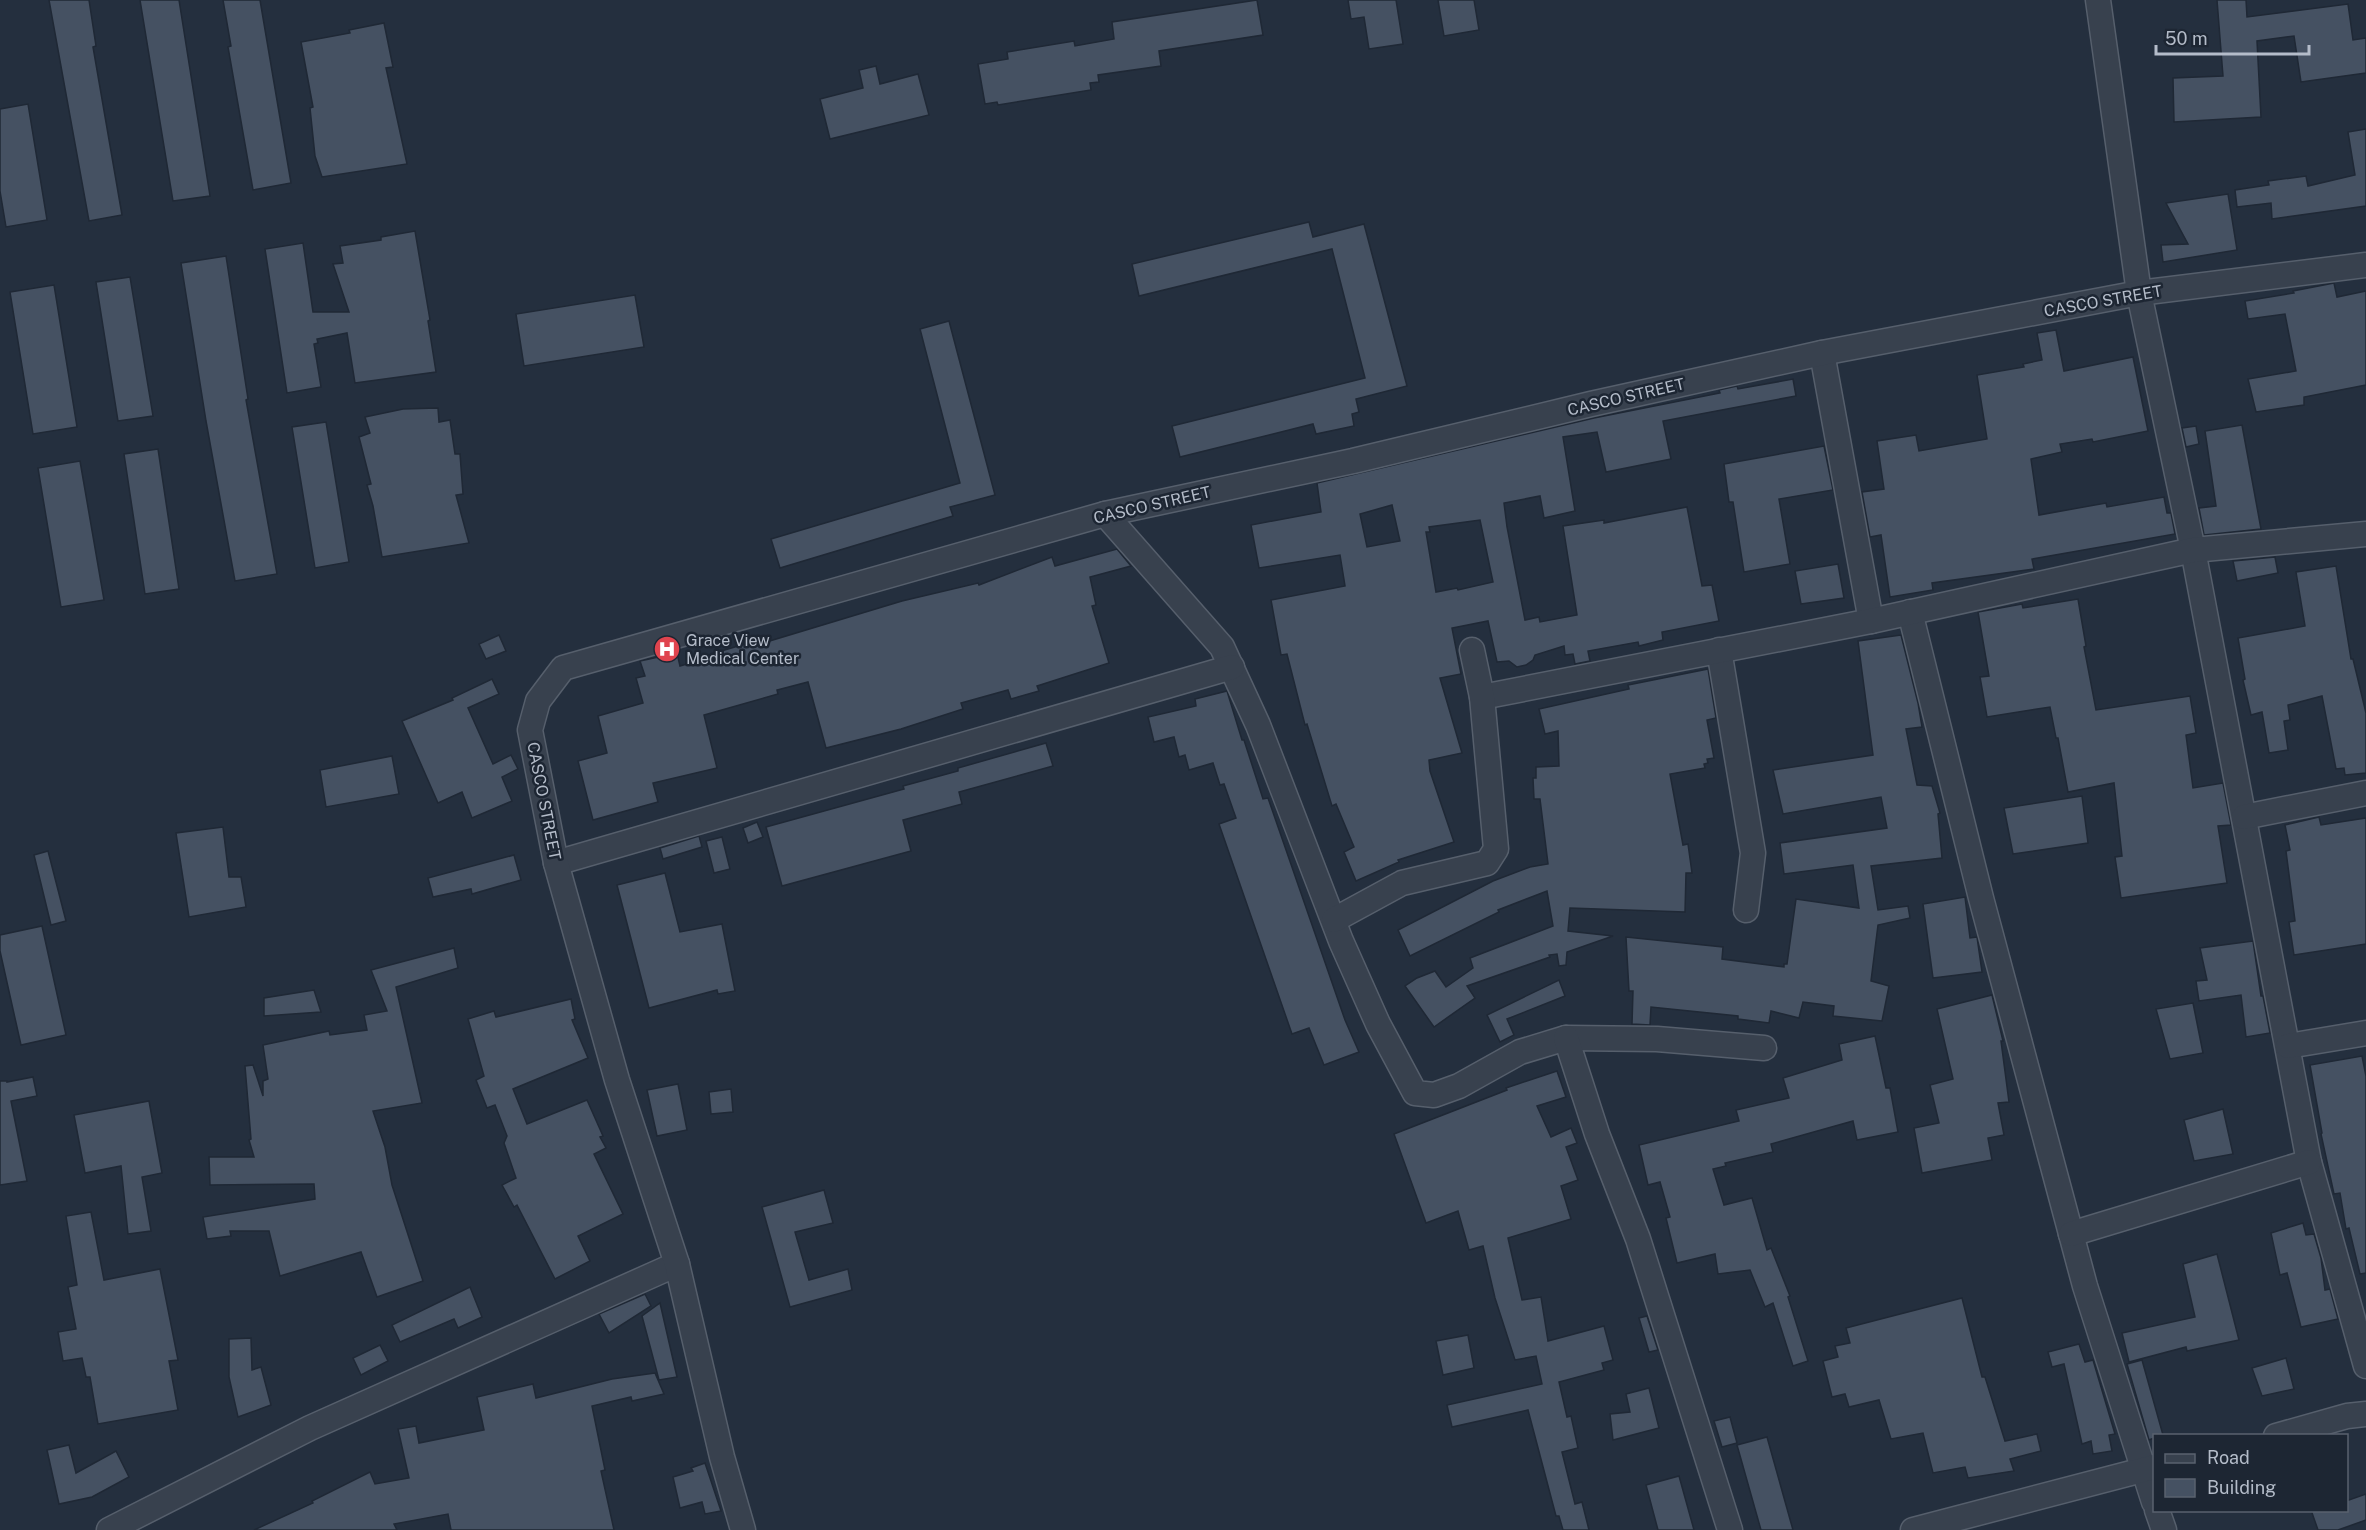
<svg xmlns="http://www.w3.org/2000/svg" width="2366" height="1530" viewBox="0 0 2366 1530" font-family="'Public Sans',sans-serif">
  <rect width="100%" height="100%" fill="#242f3e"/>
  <g fill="#455162" stroke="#1f2835" stroke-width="1.5" fill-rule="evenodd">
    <path d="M 49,0 L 89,0 L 96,46 L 93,47 L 122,215 L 89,221 Z"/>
    <path d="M 140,0 L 179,0 L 210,196 L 173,201 Z"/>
    <path d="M 223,0 L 260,0 L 291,183 L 253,190 L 228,47 L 231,46 Z"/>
    <path d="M 1257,0 L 1263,35 L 1159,51 L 1161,66 L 1098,75 L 1099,82 L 1090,83 L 1091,90 L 998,105 L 997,102 L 985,104 L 978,64 L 1008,59 L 1007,52 L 1074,41 L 1075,46 L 1114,39 L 1112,22 Z"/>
    <path d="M 1348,0 L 1396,0 L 1403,44 L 1369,49 L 1364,17 L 1351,19 Z"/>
    <path d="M 1438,0 L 1474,0 L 1479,30 L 1444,36 Z"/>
    <path d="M 2217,0 L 2246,0 L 2247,17 L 2348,4 L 2353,40 L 2366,38 L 2366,73 L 2301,82 L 2294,36 L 2257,41 L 2261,117 L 2174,122 L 2173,78 L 2223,76 Z"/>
    <path d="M 384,23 L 393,67 L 386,68 L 407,164 L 322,177 L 315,156 L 310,108 L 313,107 L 301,42 L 350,33 L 349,30 Z"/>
    <path d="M 876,66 L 880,84 L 918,74 L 929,115 L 830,139 L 820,99 L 863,88 L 859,70 Z"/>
    <path d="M 28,104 L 47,220 L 6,227 L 0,191 L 0,109 Z"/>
    <path d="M 2366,129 L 2366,206 L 2272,219 L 2271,203 L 2237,207 L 2235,190 L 2269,185 L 2268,181 L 2306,176 L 2308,186 L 2355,175 L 2348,132 Z"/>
    <path d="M 2228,194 L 2237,250 L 2163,262 L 2161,245 L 2188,244 L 2166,203 Z"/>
    <path d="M 1309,222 L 1313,237 L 1364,224 L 1407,386 L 1356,399 L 1359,412 L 1352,414 L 1354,426 L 1316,434 L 1313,424 L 1180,457 L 1172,426 L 1365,378 L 1332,249 L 1139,296 L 1132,264 Z"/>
    <path d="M 415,231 L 430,320 L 428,321 L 436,372 L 355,383 L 347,333 L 317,339 L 318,343 L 314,344 L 321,387 L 287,393 L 265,249 L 303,243 L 313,312 L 349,312 L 333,264 L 343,263 L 340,246 L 381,240 L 381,237 Z"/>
    <path d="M 226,256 L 248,399 L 246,400 L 277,574 L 235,581 L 206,421 L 181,263 Z"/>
    <path d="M 130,277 L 153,416 L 118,421 L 96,282 Z"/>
    <path d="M 2334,283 L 2337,297 L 2366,291 L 2366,385 L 2304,397 L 2304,405 L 2256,412 L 2248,379 L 2296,371 L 2285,314 L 2248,319 L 2245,301 L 2294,293 L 2293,291 Z"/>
    <path d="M 54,285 L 77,427 L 33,434 L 10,292 Z"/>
    <path d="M 635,295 L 644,347 L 524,366 L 516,314 Z"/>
    <path d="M 949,321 L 995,495 L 950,507 L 953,516 L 780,568 L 771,539 L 960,483 L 920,329 Z"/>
    <path d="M 2056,330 L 2064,371 L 2133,357 L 2148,431 L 2093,442 L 2092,439 L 2060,444 L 2062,452 L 2031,459 L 2039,515 L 2106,503 L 2107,507 L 2164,497 L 2167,513 L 2171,513 L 2175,534 L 2032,559 L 2034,569 L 1932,583 L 1933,590 L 1890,597 L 1881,535 L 1870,537 L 1862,492 L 1884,489 L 1877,441 L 1916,435 L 1919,451 L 1987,439 L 1977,375 L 2024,367 L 2023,364 L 2042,360 L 2037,333 Z"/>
    <path d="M 1793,379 L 1796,396 L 1663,421 L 1671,459 L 1606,472 L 1597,432 L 1563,437 L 1575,511 L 1544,518 L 1540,496 L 1504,503 L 1507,527 L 1525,620 L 1539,617 L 1540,622 L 1577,615 L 1563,526 L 1604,520 L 1604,523 L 1687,507 L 1702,586 L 1712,585 L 1719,621 L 1662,632 L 1663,640 L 1639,646 L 1638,642 L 1588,651 L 1590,661 L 1575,664 L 1573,654 L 1565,655 L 1564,646 L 1535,655 L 1533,660 L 1526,665 L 1517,667 L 1509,661 L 1497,662 L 1488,621 L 1452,628 L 1461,674 L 1440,678 L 1462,753 L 1429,760 L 1430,771 L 1454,842 L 1398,860 L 1399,862 L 1356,881 L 1344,852 L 1354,847 L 1336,804 L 1332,806 L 1307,724 L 1305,725 L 1287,654 L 1281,655 L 1271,600 L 1345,586 L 1340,555 L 1259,568 L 1251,525 L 1321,512 L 1317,483 L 1594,418 L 1720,393 L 1719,390 L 1737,386 L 1738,389 ZM 1392,505 L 1400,541 L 1367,547 L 1360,514 ZM 1480,520 L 1493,582 L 1458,590 L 1457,588 L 1436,592 L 1426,532 L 1430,532 L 1429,527 Z"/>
    <path d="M 438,408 L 439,422 L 450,420 L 455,454 L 460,454 L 463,494 L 456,495 L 469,543 L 382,557 L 373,506 L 367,485 L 371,484 L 359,437 L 370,433 L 365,417 L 403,409 Z"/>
    <path d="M 326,422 L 349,562 L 315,568 L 292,427 Z"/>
    <path d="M 2242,425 L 2261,529 L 2204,535 L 2199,508 L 2216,506 L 2205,431 Z"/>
    <path d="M 2196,426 L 2199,444 L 2186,447 L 2182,428 Z"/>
    <path d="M 1824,446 L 1833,490 L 1779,499 L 1790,564 L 1744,572 L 1733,502 L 1729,502 L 1724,464 Z"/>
    <path d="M 158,449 L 179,589 L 145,594 L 124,454 Z"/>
    <path d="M 80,461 L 104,600 L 61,607 L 38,468 Z"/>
    <path d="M 1117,549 L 1131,566 L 1090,577 L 1096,605 L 1092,606 L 1109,663 L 1037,686 L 1039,691 L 1011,699 L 1008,690 L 961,703 L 963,709 L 901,729 L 826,748 L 808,682 L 777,690 L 778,694 L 704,715 L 717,768 L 653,783 L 658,802 L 593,820 L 578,761 L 607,753 L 598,716 L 643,703 L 636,678 L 645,676 L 640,661 L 677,653 L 680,666 L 711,657 L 711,654 L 762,639 L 763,643 L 902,601 L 978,583 L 979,585 L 1052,557 L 1055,566 Z"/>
    <path d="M 2275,557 L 2278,573 L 2237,581 L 2233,561 Z"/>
    <path d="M 1838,564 L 1844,598 L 1801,604 L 1795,571 Z"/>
    <path d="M 2336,566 L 2351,659 L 2353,659 L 2366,713 L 2366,773 L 2345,775 L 2344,768 L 2336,769 L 2322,696 L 2288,705 L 2290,720 L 2284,721 L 2288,750 L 2269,753 L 2262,712 L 2251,715 L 2243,680 L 2245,679 L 2238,638 L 2305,626 L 2296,572 Z"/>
    <path d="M 2078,599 L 2086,646 L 2084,647 L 2096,710 L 2190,696 L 2196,733 L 2186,735 L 2193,788 L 2223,783 L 2231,825 L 2218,826 L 2227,883 L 2121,898 L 2115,857 L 2122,856 L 2114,783 L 2068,792 L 2058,738 L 2056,738 L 2050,707 L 1987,717 L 1980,677 L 1989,676 L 1978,612 L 2022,604 L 2023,608 Z"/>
    <path d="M 499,635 L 506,651 L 486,659 L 479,644 Z"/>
    <path d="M 1901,635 L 1918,703 L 1922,727 L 1906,729 L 1917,785 L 1932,786 L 1940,813 L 1938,814 L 1942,858 L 1871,866 L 1878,910 L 1908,906 L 1910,918 L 1878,925 L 1871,981 L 1889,986 L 1882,1021 L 1833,1016 L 1834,1006 L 1803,1002 L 1799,1018 L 1771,1011 L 1769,1023 L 1738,1019 L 1738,1016 L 1651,1007 L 1650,1025 L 1632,1024 L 1633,991 L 1629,991 L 1626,937 L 1723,947 L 1722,959 L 1784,967 L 1784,964 L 1787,964 L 1796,899 L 1859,908 L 1853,865 L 1784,874 L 1780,843 L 1887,828 L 1881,797 L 1783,814 L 1773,770 L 1873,755 L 1858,641 Z"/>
    <path d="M 1708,669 L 1716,718 L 1707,720 L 1714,758 L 1707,759 L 1708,763 L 1704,764 L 1705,768 L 1670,774 L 1683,845 L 1688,844 L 1692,873 L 1686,873 L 1685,912 L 1570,908 L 1568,931 L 1613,936 L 1567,952 L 1566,965 L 1559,966 L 1557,954 L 1549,955 L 1550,957 L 1467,986 L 1475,998 L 1434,1027 L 1405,986 L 1417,978 L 1435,971 L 1446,987 L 1473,968 L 1470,958 L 1553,926 L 1547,891 L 1498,910 L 1499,912 L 1410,956 L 1398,930 L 1493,881 L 1530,867 L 1548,864 L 1540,799 L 1534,799 L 1533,778 L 1536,778 L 1536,767 L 1559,766 L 1558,731 L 1545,734 L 1539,709 L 1629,689 L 1628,685 Z"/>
    <path d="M 492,679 L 499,694 L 468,708 L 493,764 L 511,755 L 518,769 L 502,777 L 512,801 L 472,818 L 462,792 L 438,803 L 402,721 L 453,700 L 452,698 Z"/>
    <path d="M 1227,691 L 1242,740 L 1244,740 L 1263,799 L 1268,798 L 1345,1020 L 1359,1052 L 1324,1065 L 1309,1028 L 1292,1034 L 1219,824 L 1236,818 L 1224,784 L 1220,785 L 1213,763 L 1189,770 L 1185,755 L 1179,757 L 1174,737 L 1154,742 L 1148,717 L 1196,706 L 1195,699 Z"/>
    <path d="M 1046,743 L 1053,766 L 959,792 L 962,804 L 903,820 L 911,851 L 782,886 L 766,827 L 904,789 L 903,786 L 958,771 L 958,768 Z"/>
    <path d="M 392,756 L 399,794 L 326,807 L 320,770 Z"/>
    <path d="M 2082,796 L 2088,843 L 2013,854 L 2004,808 Z"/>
    <path d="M 2319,817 L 2321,825 L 2366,818 L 2366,944 L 2294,955 L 2289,922 L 2295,921 L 2286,851 L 2290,850 L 2285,825 Z"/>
    <path d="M 757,822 L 763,837 L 748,843 L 743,828 Z"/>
    <path d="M 223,827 L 229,877 L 241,877 L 246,907 L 189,917 L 176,833 Z"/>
    <path d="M 699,836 L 702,847 L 663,859 L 660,848 Z"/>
    <path d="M 722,837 L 730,869 L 714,873 L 706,841 Z"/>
    <path d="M 48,851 L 66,921 L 51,925 L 34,855 Z"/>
    <path d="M 514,855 L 521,880 L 472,894 L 471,889 L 433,897 L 428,878 Z"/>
    <path d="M 665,873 L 680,932 L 722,924 L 735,991 L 718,994 L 717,990 L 649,1008 L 617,885 Z"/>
    <path d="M 1965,897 L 1970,938 L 1977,937 L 1982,972 L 1933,978 L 1923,904 Z"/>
    <path d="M 42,926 L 66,1035 L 21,1045 L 0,951 L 0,935 Z"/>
    <path d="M 2253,941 L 2261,996 L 2263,996 L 2270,1033 L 2246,1037 L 2241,995 L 2199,1001 L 2196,981 L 2207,980 L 2200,948 Z"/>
    <path d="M 454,948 L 458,968 L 396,987 L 422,1103 L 373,1111 L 385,1147 L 392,1185 L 423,1281 L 377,1297 L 361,1252 L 280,1276 L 269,1231 L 230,1231 L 231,1236 L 207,1239 L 203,1217 L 315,1199 L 314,1184 L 210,1185 L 209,1157 L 254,1157 L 249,1140 L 251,1139 L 245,1066 L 253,1065 L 263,1096 L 263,1081 L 268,1079 L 263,1045 L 329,1031 L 330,1035 L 367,1030 L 364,1015 L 387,1011 L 371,970 Z"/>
    <path d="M 1559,980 L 1565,996 L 1507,1019 L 1514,1035 L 1500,1042 L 1487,1015 Z"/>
    <path d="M 314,990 L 321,1012 L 264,1016 L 264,998 Z"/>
    <path d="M 1992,995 L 2003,1041 L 2001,1041 L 2009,1102 L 1998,1103 L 2004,1135 L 1988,1138 L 1992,1160 L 1922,1173 L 1914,1128 L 1939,1123 L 1930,1085 L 1953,1079 L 1937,1009 Z"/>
    <path d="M 571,999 L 575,1019 L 572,1020 L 588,1058 L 513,1089 L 527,1124 L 587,1100 L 603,1136 L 600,1137 L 606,1148 L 594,1154 L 623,1214 L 578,1236 L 590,1261 L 555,1279 L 517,1205 L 514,1207 L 502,1185 L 516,1178 L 504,1143 L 507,1136 L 495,1105 L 487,1108 L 476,1080 L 484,1076 L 468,1019 L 494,1011 L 496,1017 Z"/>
    <path d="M 2193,1003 L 2203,1053 L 2170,1059 L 2156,1009 Z"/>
    <path d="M 1875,1036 L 1886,1088 L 1890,1088 L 1898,1132 L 1857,1140 L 1853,1121 L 1771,1144 L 1773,1152 L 1725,1163 L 1726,1166 L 1713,1169 L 1724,1205 L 1752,1198 L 1767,1250 L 1771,1248 L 1790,1296 L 1788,1297 L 1808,1361 L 1793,1366 L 1773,1303 L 1765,1307 L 1750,1270 L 1718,1274 L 1715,1254 L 1677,1263 L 1666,1218 L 1670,1217 L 1660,1182 L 1648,1185 L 1639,1145 L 1739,1121 L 1736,1110 L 1789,1098 L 1783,1078 L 1842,1060 L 1839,1044 Z"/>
    <path d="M 2362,1056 L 2366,1076 L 2366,1273 L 2360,1274 L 2349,1228 L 2346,1229 L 2340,1193 L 2334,1194 L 2321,1134 L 2322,1133 L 2310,1065 Z"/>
    <path d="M 1557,1071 L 1566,1097 L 1537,1106 L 1551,1137 L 1571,1128 L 1577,1143 L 1566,1147 L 1578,1180 L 1561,1186 L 1571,1219 L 1508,1238 L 1522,1300 L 1541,1297 L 1548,1341 L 1604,1326 L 1613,1360 L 1602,1363 L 1604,1370 L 1559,1382 L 1567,1417 L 1571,1416 L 1578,1448 L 1562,1452 L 1575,1504 L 1582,1502 L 1589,1530 L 1563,1530 L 1559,1516 L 1556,1516 L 1528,1410 L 1452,1427 L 1447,1405 L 1542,1384 L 1536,1356 L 1515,1360 L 1495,1298 L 1483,1246 L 1469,1250 L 1458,1211 L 1426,1223 L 1394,1134 L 1507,1090 L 1506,1088 Z"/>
    <path d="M 33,1077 L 37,1096 L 11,1101 L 27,1181 L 0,1185 L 0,1081 L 7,1081 L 7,1082 Z"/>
    <path d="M 678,1084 L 687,1130 L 657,1136 L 647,1090 Z"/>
    <path d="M 731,1089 L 733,1112 L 711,1114 L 709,1092 Z"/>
    <path d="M 149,1101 L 162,1173 L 142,1177 L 151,1231 L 128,1234 L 121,1166 L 85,1173 L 74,1115 Z"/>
    <path d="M 2223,1109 L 2233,1154 L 2194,1161 L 2184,1120 Z"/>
    <path d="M 824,1190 L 833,1223 L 795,1232 L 809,1280 L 848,1269 L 852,1290 L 790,1307 L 762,1207 Z"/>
    <path d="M 91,1212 L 104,1280 L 160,1269 L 178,1360 L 169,1361 L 178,1410 L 98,1424 L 90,1377 L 86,1377 L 82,1358 L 63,1361 L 58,1332 L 76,1329 L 68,1287 L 77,1285 L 66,1216 Z"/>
    <path d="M 2303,1223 L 2306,1235 L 2314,1234 L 2321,1258 L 2325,1290 L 2330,1289 L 2338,1319 L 2301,1327 L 2287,1273 L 2280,1275 L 2271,1233 Z"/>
    <path d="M 2217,1254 L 2239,1340 L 2187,1351 L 2186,1347 L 2129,1362 L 2122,1333 L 2195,1317 L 2183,1264 Z"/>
    <path d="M 470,1287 L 482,1317 L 458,1328 L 454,1319 L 400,1342 L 392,1325 Z"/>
    <path d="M 645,1294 L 651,1306 L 609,1333 L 599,1314 Z"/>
    <path d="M 1962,1298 L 1982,1377 L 1985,1377 L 2005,1441 L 2037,1434 L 2041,1451 L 2010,1459 L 2014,1471 L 1968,1478 L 1965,1467 L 1933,1473 L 1923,1433 L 1891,1439 L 1879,1400 L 1849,1407 L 1845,1394 L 1832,1397 L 1823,1361 L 1838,1357 L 1835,1346 L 1850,1343 L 1846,1328 Z"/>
    <path d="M 660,1303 L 677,1377 L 659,1380 L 642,1316 Z"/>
    <path d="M 1647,1316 L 1658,1350 L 1649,1352 L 1639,1318 Z"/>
    <path d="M 1468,1335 L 1474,1368 L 1443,1375 L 1436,1341 Z"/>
    <path d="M 251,1338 L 252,1370 L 261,1367 L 271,1405 L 238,1417 L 229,1377 L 229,1339 Z"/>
    <path d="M 2079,1344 L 2085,1362 L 2093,1360 L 2115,1434 L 2109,1435 L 2112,1451 L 2093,1454 L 2091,1441 L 2082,1444 L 2064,1364 L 2052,1367 L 2048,1352 Z"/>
    <path d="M 380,1345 L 388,1361 L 361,1375 L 353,1358 Z"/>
    <path d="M 2286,1358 L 2294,1389 L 2262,1396 L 2252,1368 Z"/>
    <path d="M 2142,1360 L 2163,1435 L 2154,1436 L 2154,1438 L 2149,1440 L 2127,1364 Z"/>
    <path d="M 655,1373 L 664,1394 L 632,1401 L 631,1397 L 592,1406 L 605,1470 L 601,1471 L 614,1530 L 451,1530 L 448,1514 L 394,1524 L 397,1530 L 254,1530 L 313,1503 L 312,1501 L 370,1472 L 375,1484 L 409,1478 L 398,1429 L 416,1426 L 419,1443 L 484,1430 L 477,1397 L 533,1384 L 536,1398 L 612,1379 Z"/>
    <path d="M 1649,1388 L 1659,1428 L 1613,1440 L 1610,1414 L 1630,1412 L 1626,1394 Z"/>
    <path d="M 1730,1417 L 1737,1443 L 1722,1447 L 1714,1421 Z"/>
    <path d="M 1767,1437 L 1793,1530 L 1761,1530 L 1737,1445 Z"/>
    <path d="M 69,1445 L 76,1473 L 116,1451 L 129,1477 L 92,1497 L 59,1504 L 47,1450 Z"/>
    <path d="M 705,1463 L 721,1511 L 705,1514 L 702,1502 L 680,1508 L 673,1477 L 693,1471 L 691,1468 Z"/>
    <path d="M 1679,1476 L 1694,1530 L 1658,1530 L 1646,1485 Z"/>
    <path d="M 2366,1494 L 2366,1520 L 2338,1530 L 2318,1530 L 2311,1510 L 2346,1510 L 2346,1501 Z"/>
  </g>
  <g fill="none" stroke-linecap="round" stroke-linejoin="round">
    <defs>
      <g id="street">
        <path d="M 2098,0 L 2139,293 L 2193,550 L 2309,1162 L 2366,1366"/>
        <path d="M 1822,353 L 1871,621"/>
        <path d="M 1105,514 L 1222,647 L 1258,725 L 1341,941 L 1378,1024 L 1415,1093 L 1434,1095 L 1459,1086 L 1520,1052 L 1566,1038 L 1657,1039 L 1764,1048"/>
        <path d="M 1910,612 L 1981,898 L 2085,1286 L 2154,1502"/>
        <path d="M 1719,650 L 1753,853 L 1746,910"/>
        <path d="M 1482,697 L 1871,621 L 2193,550 L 2366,534"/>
        <path d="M 2244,817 L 2366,793"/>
        <path d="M 556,863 L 1232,667"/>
        <path d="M 1334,920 L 1402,883 L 1487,863 L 1496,849 L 1482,697 L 1472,650"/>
        <path d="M 1566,1038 L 1597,1134 L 1638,1239 L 1730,1530"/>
        <path d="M 2288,1046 L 2366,1033"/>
        <path d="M 2071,1234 L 2309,1162"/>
        <path d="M 2276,1436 L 2347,1416 L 2366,1414"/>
        <path d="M 2157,1510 L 2164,1530"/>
        <path d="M 109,1530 L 310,1428 L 677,1264"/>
        <path d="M 743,1530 L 722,1457 L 677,1264 L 617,1080 L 556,863 L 530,730 L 538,701 L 563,668 L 1105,514 L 1353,461 L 1591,404 L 1822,353 L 2139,293 L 2366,265"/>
        <path d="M 1913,1530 L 2154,1467"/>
      </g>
    </defs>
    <use href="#street" stroke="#565f6c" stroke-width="27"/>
    <use href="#street" stroke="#38414e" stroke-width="24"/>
  </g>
  <defs>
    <symbol id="hospital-disc" viewBox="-11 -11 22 22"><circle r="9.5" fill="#e0444e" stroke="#1d2633"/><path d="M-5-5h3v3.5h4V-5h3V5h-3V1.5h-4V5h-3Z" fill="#fff"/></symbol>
  </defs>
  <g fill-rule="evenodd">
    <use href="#hospital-disc" x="652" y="634" width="30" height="30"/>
  </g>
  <g text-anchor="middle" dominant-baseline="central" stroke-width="5" stroke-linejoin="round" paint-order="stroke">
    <g font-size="16" fill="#b4bcc9" stroke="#1d2633">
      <text transform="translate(2103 301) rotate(-10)">CASCO STREET</text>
      <text transform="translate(1626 397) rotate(-13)">CASCO STREET</text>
      <text transform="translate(1152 505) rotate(-13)">CASCO STREET</text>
      <text transform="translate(544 801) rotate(79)">CASCO STREET</text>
    </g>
    <g font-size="16" fill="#b4bcc9" stroke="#1d2633" text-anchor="start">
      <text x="686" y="640">Grace View<tspan x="686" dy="18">Medical Center</tspan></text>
    </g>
  </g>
  <rect x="2153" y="1434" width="195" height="78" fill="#1d2633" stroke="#59626f" stroke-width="1.5"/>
  <rect x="2165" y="1454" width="30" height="9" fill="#38414e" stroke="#59626f" stroke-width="1.5"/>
  <text x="2207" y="1464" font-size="18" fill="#b4bcc9">Road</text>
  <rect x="2165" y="1479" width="30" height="18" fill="#455162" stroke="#59626f" stroke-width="1.5"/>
  <text x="2207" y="1494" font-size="18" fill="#b4bcc9">Building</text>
  <path d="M2156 45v9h153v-9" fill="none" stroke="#b4bcc9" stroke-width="3"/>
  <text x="2165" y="45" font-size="18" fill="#b4bcc9" stroke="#1d2633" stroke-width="4.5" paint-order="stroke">50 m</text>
</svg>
